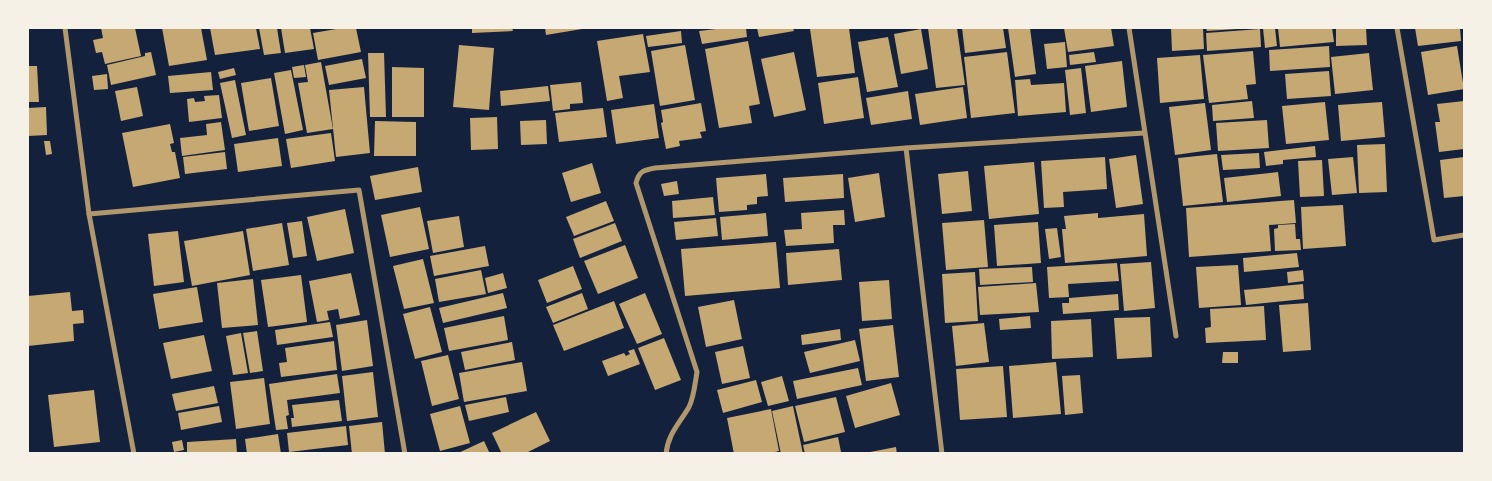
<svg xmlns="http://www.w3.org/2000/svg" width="1492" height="481" viewBox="0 0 1492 481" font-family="'Varela Round',sans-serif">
  <rect width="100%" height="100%" fill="#14213d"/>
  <g fill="#c6a872">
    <path d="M 101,28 L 135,28 L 141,56 L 105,64 L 102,52 L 96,53 L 93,40 L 103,38 Z"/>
    <path d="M 162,28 L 201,28 L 207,60 L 169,66 Z"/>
    <path d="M 210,28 L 256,28 L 260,49 L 215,55 Z"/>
    <path d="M 259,28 L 277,28 L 281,53 L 264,55 Z"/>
    <path d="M 281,28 L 310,28 L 314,49 L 285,53 Z"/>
    <path d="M 342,28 L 356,28 L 361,52 L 318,60 L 313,33 Z"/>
    <path d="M 472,28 L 512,28 L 513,31 L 472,33 Z"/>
    <path d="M 545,28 L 582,28 L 582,29 L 546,35 Z"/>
    <path d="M 724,28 L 746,28 L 747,37 L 702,44 L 699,31 Z"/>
    <path d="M 757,28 L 793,28 L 794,31 L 759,37 Z"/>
    <path d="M 822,28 L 849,28 L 855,73 L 817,77 L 810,29 Z"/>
    <path d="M 928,28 L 957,28 L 965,85 L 936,88 Z"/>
    <path d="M 962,28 L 1003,28 L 1006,48 L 965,53 Z"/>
    <path d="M 1008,28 L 1030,28 L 1036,74 L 1015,77 Z"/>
    <path d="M 1064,28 L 1111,28 L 1114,46 L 1068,52 Z"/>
    <path d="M 1171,28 L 1203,28 L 1204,49 L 1172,51 Z"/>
    <path d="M 1206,28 L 1237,28 L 1237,29 L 1207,31 Z"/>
    <path d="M 1263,28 L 1275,28 L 1277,46 L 1265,48 Z"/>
    <path d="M 1278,28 L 1332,28 L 1334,42 L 1280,47 Z"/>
    <path d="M 1336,28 L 1366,28 L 1367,45 L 1336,46 Z"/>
    <path d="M 1415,28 L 1460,28 L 1461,41 L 1418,46 Z"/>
    <path d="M 921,29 L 928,69 L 901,74 L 894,34 Z"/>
    <path d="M 1260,29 L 1261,47 L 1207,51 L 1206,33 Z"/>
    <path d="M 681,31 L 682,43 L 648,47 L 646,36 Z"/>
    <path d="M 643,34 L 650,72 L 619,76 L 623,98 L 607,101 L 597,41 Z"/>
    <path d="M 888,37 L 898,87 L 867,92 L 858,42 Z"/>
    <path d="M 748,41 L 760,104 L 749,106 L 752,123 L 719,128 L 705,49 Z"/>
    <path d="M 1065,42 L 1067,67 L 1047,69 L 1044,44 Z"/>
    <path d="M 459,45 L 494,48 L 489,110 L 453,107 Z"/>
    <path d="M 685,45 L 695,100 L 660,106 L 651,51 Z"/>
    <path d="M 1329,46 L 1330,67 L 1270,71 L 1269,50 Z"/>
    <path d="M 1457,46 L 1464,89 L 1428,95 L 1421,52 Z"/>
    <path d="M 1253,51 L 1256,84 L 1246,85 L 1248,99 L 1209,103 L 1203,55 Z"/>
    <path d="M 151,52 L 156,75 L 111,85 L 107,65 L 145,56 L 145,53 Z"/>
    <path d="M 794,52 L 806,110 L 774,117 L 761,59 Z"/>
    <path d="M 1007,52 L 1015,113 L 971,118 L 964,57 Z"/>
    <path d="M 1094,52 L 1096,62 L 1070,65 L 1069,55 Z"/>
    <path d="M 368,53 L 384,53 L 386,117 L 370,117 Z"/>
    <path d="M 1369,53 L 1373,90 L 1335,94 L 1331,57 Z"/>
    <path d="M 1200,55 L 1204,99 L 1160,103 L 1157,58 Z"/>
    <path d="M 362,59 L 366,78 L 329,85 L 325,66 Z"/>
    <path d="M 1122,61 L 1127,107 L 1091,112 L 1085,66 Z"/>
    <path d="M 321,62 L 333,129 L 307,133 L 298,83 L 308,82 L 305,65 Z"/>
    <path d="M 304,65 L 306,77 L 294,78 L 292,67 Z"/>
    <path d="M 28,66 L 37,66 L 39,102 L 28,102 Z"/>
    <path d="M 392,67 L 424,68 L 424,117 L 392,117 Z"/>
    <path d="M 234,68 L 236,75 L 220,79 L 218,72 Z"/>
    <path d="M 1081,68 L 1086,113 L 1070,115 L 1065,70 Z"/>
    <path d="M 291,70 L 303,130 L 285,134 L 274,73 Z"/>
    <path d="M 1329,71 L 1331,96 L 1287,99 L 1285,74 Z"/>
    <path d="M 211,72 L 213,90 L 170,93 L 168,76 Z"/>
    <path d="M 107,74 L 108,89 L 94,90 L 92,76 Z"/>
    <path d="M 858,77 L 864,118 L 824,124 L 818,83 Z"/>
    <path d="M 271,78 L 279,126 L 249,131 L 241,83 Z"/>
    <path d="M 1030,79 L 1031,85 L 1064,83 L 1066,112 L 1018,116 L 1015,80 Z"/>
    <path d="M 235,80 L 246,135 L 232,138 L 220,83 Z"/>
    <path d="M 581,82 L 583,103 L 570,104 L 570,109 L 553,111 L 550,85 Z"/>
    <path d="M 548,86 L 550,101 L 501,106 L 500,91 Z"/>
    <path d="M 137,87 L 143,116 L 121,121 L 115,91 Z"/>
    <path d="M 364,87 L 370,153 L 336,157 L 329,90 Z"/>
    <path d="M 963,87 L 967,118 L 920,125 L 915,94 Z"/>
    <path d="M 908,91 L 912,119 L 871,125 L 866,98 Z"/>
    <path d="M 219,95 L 222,118 L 189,122 L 187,99 L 194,98 L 195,102 L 205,101 L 204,96 Z"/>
    <path d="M 1252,101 L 1254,118 L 1213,121 L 1212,105 Z"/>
    <path d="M 1464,101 L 1464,149 L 1439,152 L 1435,122 L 1440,122 L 1437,104 Z"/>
    <path d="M 1325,102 L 1329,140 L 1286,144 L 1282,106 Z"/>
    <path d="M 1382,102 L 1385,137 L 1341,141 L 1338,105 Z"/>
    <path d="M 701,103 L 706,131 L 700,132 L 702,138 L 679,141 L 680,146 L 666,149 L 661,123 L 663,122 L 661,110 Z"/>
    <path d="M 1205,103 L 1211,150 L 1175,155 L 1169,107 Z"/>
    <path d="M 654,104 L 659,138 L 616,144 L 611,110 Z"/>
    <path d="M 46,107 L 47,135 L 28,136 L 28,108 Z"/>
    <path d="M 603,108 L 607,137 L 559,142 L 555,113 Z"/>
    <path d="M 497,117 L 498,149 L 471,150 L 470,118 Z"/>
    <path d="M 546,120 L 547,144 L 521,145 L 520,121 Z"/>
    <path d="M 1267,120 L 1269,148 L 1218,151 L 1216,123 Z"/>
    <path d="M 375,121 L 416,122 L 416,156 L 374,156 Z"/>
    <path d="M 221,122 L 225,150 L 182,156 L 180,138 L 207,135 L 206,124 Z"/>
    <path d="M 170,124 L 174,143 L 170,144 L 172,152 L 175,152 L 180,178 L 133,187 L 122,133 Z"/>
    <path d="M 331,133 L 335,161 L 291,168 L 286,139 Z"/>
    <path d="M 278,138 L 282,166 L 238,172 L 234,144 Z"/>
    <path d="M 44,141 L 50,141 L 52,154 L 46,155 Z"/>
    <path d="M 1385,144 L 1387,192 L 1359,193 L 1357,145 Z"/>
    <path d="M 1315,146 L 1316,157 L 1283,160 L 1283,164 L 1266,166 L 1264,152 Z"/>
    <path d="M 225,152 L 227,169 L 185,174 L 183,157 Z"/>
    <path d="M 1259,153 L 1260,168 L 1223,170 L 1221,155 Z"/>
    <path d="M 1217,154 L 1223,202 L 1183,206 L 1178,158 Z"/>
    <path d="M 1136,155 L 1143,204 L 1116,208 L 1109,159 Z"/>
    <path d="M 1105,157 L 1107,189 L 1063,192 L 1064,207 L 1044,208 L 1041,161 Z"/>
    <path d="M 1353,157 L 1357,193 L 1332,195 L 1328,159 Z"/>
    <path d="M 1464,157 L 1464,196 L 1444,198 L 1440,160 Z"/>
    <path d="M 1322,160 L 1324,196 L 1300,197 L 1298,161 Z"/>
    <path d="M 1034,162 L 1039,214 L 989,219 L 984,166 Z"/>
    <path d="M 592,163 L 601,193 L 571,202 L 562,173 Z"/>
    <path d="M 418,167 L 422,192 L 375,200 L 370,176 Z"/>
    <path d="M 968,171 L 972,211 L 942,214 L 938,174 Z"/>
    <path d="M 1278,172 L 1281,196 L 1227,202 L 1224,178 Z"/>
    <path d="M 879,173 L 885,217 L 855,222 L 848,178 Z"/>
    <path d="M 766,174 L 768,196 L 757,197 L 757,204 L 747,205 L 747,210 L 719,212 L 716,178 Z"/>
    <path d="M 843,174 L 844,198 L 785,202 L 783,178 Z"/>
    <path d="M 677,181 L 679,194 L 664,196 L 661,184 Z"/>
    <path d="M 713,197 L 715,215 L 673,218 L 672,201 Z"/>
    <path d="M 1294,200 L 1296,223 L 1269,225 L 1271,251 L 1189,257 L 1186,208 Z"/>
    <path d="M 606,201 L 614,221 L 574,236 L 566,217 Z"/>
    <path d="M 1343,205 L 1346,246 L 1303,249 L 1301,207 Z"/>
    <path d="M 420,207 L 429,249 L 390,257 L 381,215 Z"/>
    <path d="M 345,209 L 354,253 L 317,261 L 307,217 Z"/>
    <path d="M 844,210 L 845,225 L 833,225 L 834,243 L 786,246 L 784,230 L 802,229 L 801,213 Z"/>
    <path d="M 766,213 L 768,236 L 722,240 L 720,217 Z"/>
    <path d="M 1098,213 L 1098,218 L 1144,214 L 1147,256 L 1065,263 L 1062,229 L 1066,229 L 1064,216 Z"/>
    <path d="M 459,216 L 464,247 L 433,253 L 427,221 Z"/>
    <path d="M 716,218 L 718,236 L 676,240 L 674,222 Z"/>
    <path d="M 984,220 L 988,267 L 946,270 L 942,223 Z"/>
    <path d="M 302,221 L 307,256 L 293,258 L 287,223 Z"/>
    <path d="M 1038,222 L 1041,263 L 997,266 L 994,225 Z"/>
    <path d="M 282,223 L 289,265 L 253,271 L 246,229 Z"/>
    <path d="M 615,223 L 622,241 L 580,258 L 573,239 Z"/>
    <path d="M 1295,224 L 1296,239 L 1300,239 L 1301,250 L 1275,251 L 1274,229 L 1278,228 L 1278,225 Z"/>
    <path d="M 1057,228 L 1061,257 L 1049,259 L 1045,229 Z"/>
    <path d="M 178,231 L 184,282 L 154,286 L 148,234 Z"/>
    <path d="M 243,231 L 250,275 L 192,286 L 184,241 Z"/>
    <path d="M 776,242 L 780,288 L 685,296 L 681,249 Z"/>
    <path d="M 625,245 L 638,278 L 598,294 L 584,261 Z"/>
    <path d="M 485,246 L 489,266 L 434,276 L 430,256 Z"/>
    <path d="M 839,249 L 842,280 L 788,285 L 786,253 Z"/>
    <path d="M 1297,253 L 1299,267 L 1244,272 L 1243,258 Z"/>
    <path d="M 423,259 L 434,303 L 404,309 L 393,266 Z"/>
    <path d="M 1151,262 L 1155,308 L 1124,311 L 1120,264 Z"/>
    <path d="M 1117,263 L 1119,281 L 1068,284 L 1069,297 L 1049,298 L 1047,267 Z"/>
    <path d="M 1238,265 L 1241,305 L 1199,308 L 1196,267 Z"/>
    <path d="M 573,266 L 582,289 L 547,303 L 538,280 Z"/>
    <path d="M 1032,267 L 1033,282 L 980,285 L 979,269 Z"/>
    <path d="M 481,270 L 486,294 L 439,302 L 435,279 Z"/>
    <path d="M 1303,270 L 1304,281 L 1288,283 L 1287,272 Z"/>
    <path d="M 975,272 L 978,321 L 945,323 L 942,274 Z"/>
    <path d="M 351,273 L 360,315 L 340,319 L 338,309 L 327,311 L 329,320 L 317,322 L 309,281 Z"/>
    <path d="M 503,273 L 507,288 L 488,293 L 485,278 Z"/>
    <path d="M 301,275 L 307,322 L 268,327 L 261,280 Z"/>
    <path d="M 253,279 L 258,325 L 222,328 L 217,283 Z"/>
    <path d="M 889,280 L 892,319 L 862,321 L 859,282 Z"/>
    <path d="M 1036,283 L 1039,312 L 980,315 L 978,287 Z"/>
    <path d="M 1303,284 L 1304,299 L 1246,305 L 1244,290 Z"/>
    <path d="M 197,287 L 203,322 L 159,329 L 153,294 Z"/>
    <path d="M 70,292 L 72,311 L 83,310 L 84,323 L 73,324 L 74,341 L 28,346 L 28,296 Z"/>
    <path d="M 503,293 L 507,308 L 443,323 L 439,308 Z"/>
    <path d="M 582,293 L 588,309 L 553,323 L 546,307 Z"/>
    <path d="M 645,293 L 662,334 L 637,344 L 619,304 Z"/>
    <path d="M 1118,294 L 1119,310 L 1063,314 L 1062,303 L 1069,303 L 1069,298 Z"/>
    <path d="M 734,300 L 742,339 L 706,347 L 698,307 Z"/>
    <path d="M 614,301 L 624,328 L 564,351 L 553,325 Z"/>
    <path d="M 1308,303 L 1311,350 L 1283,352 L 1279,305 Z"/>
    <path d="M 1264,306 L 1266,340 L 1206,343 L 1205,328 L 1211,327 L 1210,309 Z"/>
    <path d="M 430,307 L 442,352 L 415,359 L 403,314 Z"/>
    <path d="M 504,316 L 508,340 L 449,351 L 444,328 Z"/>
    <path d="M 1030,316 L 1031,328 L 1000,330 L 999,319 Z"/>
    <path d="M 1150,317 L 1152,357 L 1117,359 L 1114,318 Z"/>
    <path d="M 1091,319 L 1093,357 L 1052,359 L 1051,321 Z"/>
    <path d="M 367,320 L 373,366 L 342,371 L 336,325 Z"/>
    <path d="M 330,322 L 333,337 L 277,345 L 275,330 Z"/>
    <path d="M 984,323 L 989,362 L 956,366 L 952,326 Z"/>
    <path d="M 893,325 L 899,377 L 866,381 L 859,329 Z"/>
    <path d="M 840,329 L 841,340 L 802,345 L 801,335 Z"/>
    <path d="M 257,331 L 263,371 L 250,373 L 243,333 Z"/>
    <path d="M 241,333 L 248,373 L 233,375 L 226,336 Z"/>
    <path d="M 204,335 L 212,371 L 171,379 L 163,343 Z"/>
    <path d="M 664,338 L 681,380 L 655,390 L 638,348 Z"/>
    <path d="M 855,340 L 860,361 L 810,373 L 804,352 Z"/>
    <path d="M 334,341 L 337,370 L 281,377 L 279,363 L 287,362 L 285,348 Z"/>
    <path d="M 512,342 L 515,360 L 465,370 L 461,352 Z"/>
    <path d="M 743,346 L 750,378 L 722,384 L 715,352 Z"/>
    <path d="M 634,349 L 640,364 L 608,376 L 602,361 L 624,353 L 626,356 L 630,354 L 628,351 Z"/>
    <path d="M 1223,352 L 1238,352 L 1238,363 L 1222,363 Z"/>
    <path d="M 448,355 L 459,399 L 432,406 L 421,361 Z"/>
    <path d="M 522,362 L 527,391 L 464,402 L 459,373 Z"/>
    <path d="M 1056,362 L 1061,414 L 1013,418 L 1009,366 Z"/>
    <path d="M 1003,366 L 1007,417 L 960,420 L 956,369 Z"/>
    <path d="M 858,368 L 862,385 L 797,399 L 793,381 Z"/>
    <path d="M 373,372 L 378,417 L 347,421 L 342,376 Z"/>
    <path d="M 337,374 L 340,393 L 287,400 L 289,415 L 286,416 L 288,429 L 276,430 L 269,384 Z"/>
    <path d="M 1080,375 L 1083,413 L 1065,415 L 1062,376 Z"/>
    <path d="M 782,376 L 789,401 L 768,406 L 761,382 Z"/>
    <path d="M 264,378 L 270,424 L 236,429 L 230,382 Z"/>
    <path d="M 756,380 L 762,402 L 723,413 L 717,390 Z"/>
    <path d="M 891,383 L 900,415 L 855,428 L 846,396 Z"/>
    <path d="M 214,386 L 218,403 L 176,411 L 172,394 Z"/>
    <path d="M 94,390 L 100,442 L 54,447 L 48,395 Z"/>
    <path d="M 506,397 L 509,412 L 469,421 L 465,405 Z"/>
    <path d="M 836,397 L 845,432 L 804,442 L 795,406 Z"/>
    <path d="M 339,400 L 342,421 L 292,427 L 291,418 L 294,418 L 292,405 Z"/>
    <path d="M 219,406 L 222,422 L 181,430 L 178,413 Z"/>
    <path d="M 460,406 L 470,443 L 440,451 L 430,414 Z"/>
    <path d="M 793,406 L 803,454 L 781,454 L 772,411 Z"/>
    <path d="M 771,409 L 779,451 L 766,454 L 734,454 L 727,418 Z"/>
    <path d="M 536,412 L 550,441 L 524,454 L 502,454 L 492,433 Z"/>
    <path d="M 382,422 L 385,454 L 352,454 L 349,426 Z"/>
    <path d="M 346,426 L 348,445 L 289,452 L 287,433 Z"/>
    <path d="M 278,434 L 281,454 L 247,454 L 245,439 Z"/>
    <path d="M 838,437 L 841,452 L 805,454 L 803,445 Z"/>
    <path d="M 236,439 L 237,454 L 187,454 L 187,442 Z"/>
    <path d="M 182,440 L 184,450 L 174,452 L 172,442 Z"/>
    <path d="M 484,441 L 490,454 L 456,454 Z"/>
    <path d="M 896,447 L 897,454 L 865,454 L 865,453 Z"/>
  </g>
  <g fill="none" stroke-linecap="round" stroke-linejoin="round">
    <g stroke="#b1986c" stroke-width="5">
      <path d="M 65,28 L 89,214 L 134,454"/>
      <path d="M 1129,28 L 1176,336"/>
      <path d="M 1397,28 L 1434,240 L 1464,235"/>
      <path d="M 906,148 L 942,454"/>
      <path d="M 89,214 L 359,190 L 405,454"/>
      <path d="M 666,454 C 668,434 679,424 689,407 C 694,397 695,383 697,372 L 636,183 C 639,171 644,170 655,168 L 906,148 L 1144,133"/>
    </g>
  </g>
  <rect width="1492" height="481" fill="none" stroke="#f6f1e7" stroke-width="58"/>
</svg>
